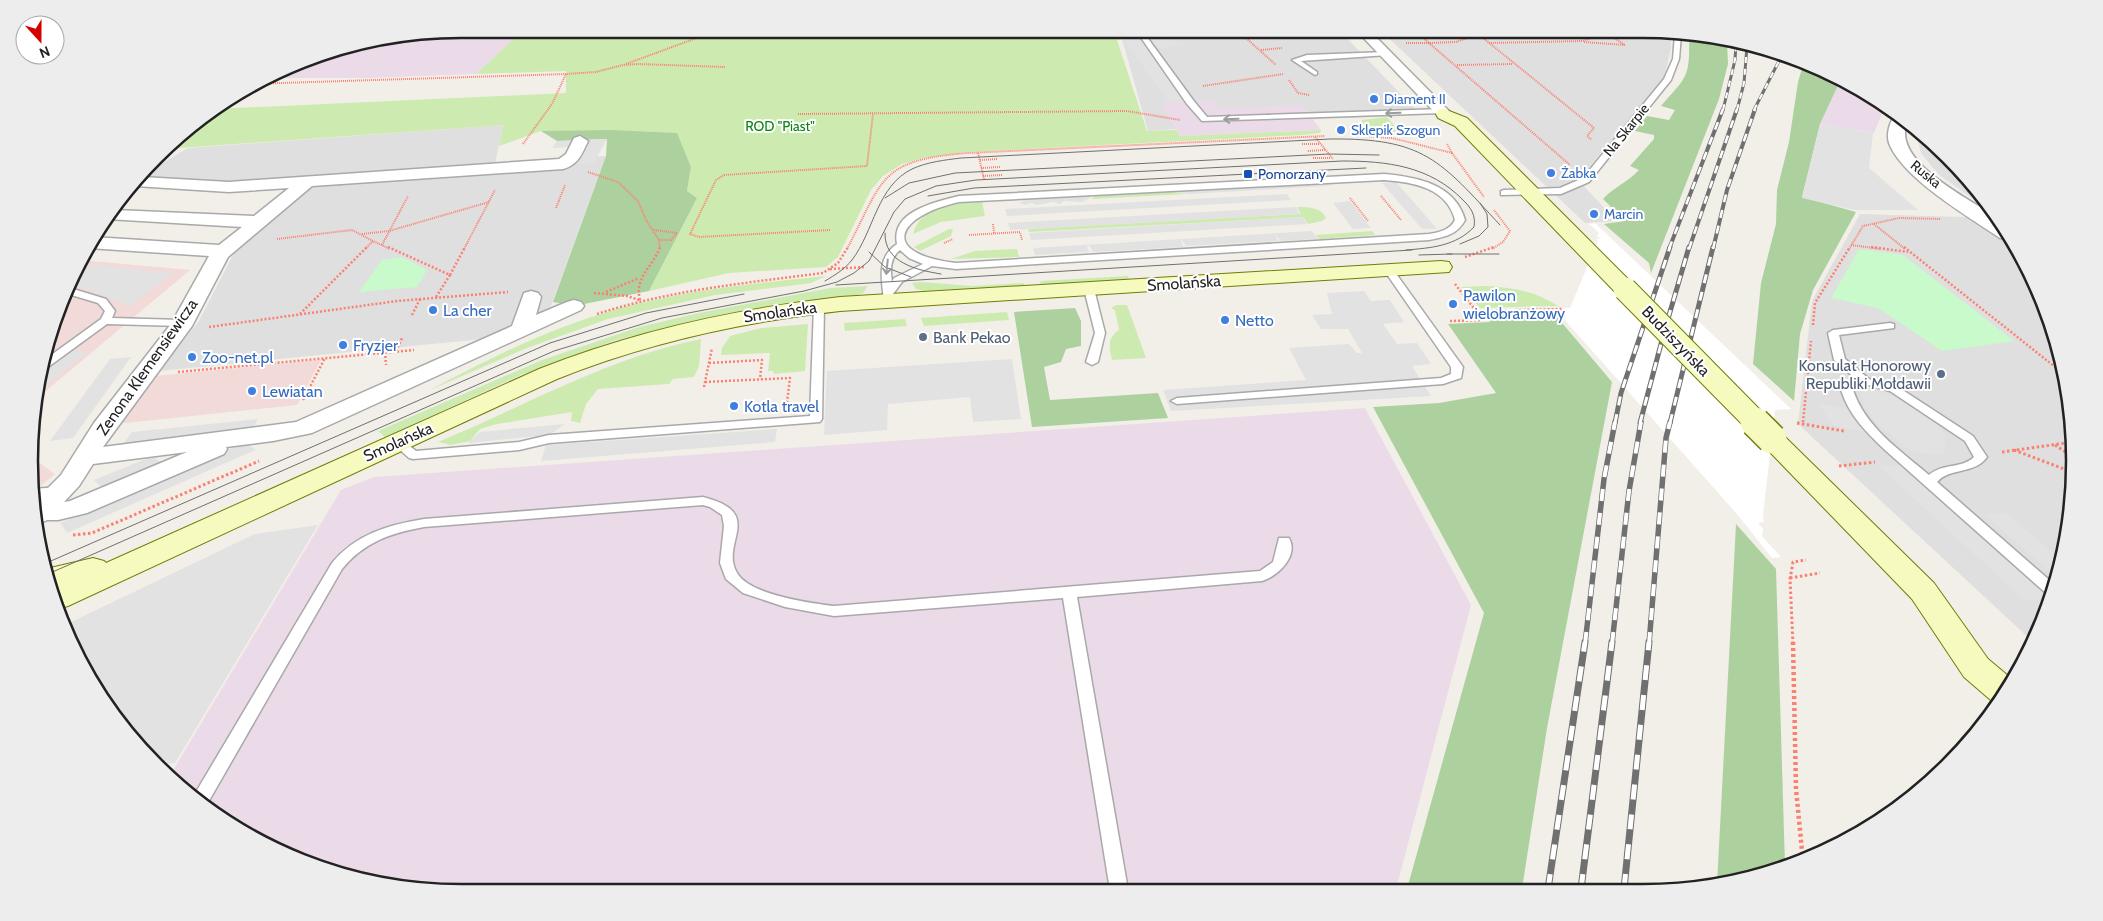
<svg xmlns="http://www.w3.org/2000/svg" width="2103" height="921" viewBox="0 0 2103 921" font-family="Cabin,sans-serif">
  <rect width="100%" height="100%" fill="#f2efe9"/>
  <g fill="#e0dfdf">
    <path d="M 1128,29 L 1338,29 L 1421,115 L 1320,119 L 1148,131 L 1122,39 L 1122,35 L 1128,35 Z"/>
    <path d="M 1379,29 L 1643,29 L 1670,33 L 1671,48 L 1664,78 L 1578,180 L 1617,221 L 1585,223 Z"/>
    <path d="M 503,125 L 495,164 L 606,156 L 547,317 L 493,338 L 159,371 L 199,321 L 236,249 L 322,177 L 236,184 L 142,178 L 144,174 L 188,148 Z"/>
    <path d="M 1920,131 L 1985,198 L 1996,215 L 1938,174 L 1921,153 L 1917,137 Z"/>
    <path d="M 1860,214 L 1997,218 L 2030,270 L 2060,349 L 2073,433 L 2071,517 L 2051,600 L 2031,640 L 1798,424 L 1812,301 Z"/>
  </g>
  <g fill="#f2dad9">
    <path d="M 81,260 L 190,270 L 35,400 L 37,377 Z"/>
    <path d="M 321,360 L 297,405 L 116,424 L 154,376 Z"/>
    <path d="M 29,455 L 55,474 L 32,493 L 29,460 Z"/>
  </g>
  <g fill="#ebdbe8">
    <path d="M 461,29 L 520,29 L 520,33 L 476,74 L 369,78 L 264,78 L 321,52 Z"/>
    <path d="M 1841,79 L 1859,87 L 1885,106 L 1874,133 L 1820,124 Z"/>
    <path d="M 1214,100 L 1219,108 L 1302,105 L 1321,130 L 1180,136 L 1161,103 Z"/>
    <path d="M 1365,408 L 1471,605 L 1396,889 L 461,892 L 321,869 L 245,835 L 176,785 L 169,777 L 341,490 L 374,477 Z"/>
  </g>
  <path fill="#ffffe5" d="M 864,29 L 1128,29 L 1128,35 L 862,32 Z"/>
  <g fill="#cdebb0">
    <path d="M 524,29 L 864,29 L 862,32 L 1122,35 L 1122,39 L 1117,40 L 1147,131 L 1176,130 L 1180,136 L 1321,130 L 1320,133 L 1302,135 L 967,152 L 923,158 L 902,164 L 883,176 L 871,190 L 838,257 L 826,267 L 729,273 L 649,291 L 697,198 L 687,191 L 691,167 L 676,133 L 541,131 L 499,146 L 503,125 L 165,149 L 176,136 L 213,109 L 566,93 L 566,71 L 476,74 Z"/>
    <path d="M 1387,117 L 1400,132 L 1373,132 L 1362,123 L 1362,120 Z"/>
    <path d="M 1168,191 L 1186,194 L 1091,199 L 1097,195 Z"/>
    <path d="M 982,202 L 985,216 L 941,222 L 913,234 C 920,205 958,203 982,202 Z"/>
    <path d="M 1297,207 C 1308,207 1321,207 1326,218 L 1322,221 L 1308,224 L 1303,217 L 1029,232 L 1028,229 L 1301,214 Z"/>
    <path d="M 949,229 L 953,229 L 951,236 L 920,251 L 914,247 Z"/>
    <path d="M 1372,231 L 1375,235 L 1319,239 L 1316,235 Z"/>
    <path d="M 1013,249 L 1017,249 L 1019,257 L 951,259 L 975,251 Z"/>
    <path d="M 826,276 L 811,283 L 715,295 L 608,319 L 527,348 L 430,390 C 495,355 563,322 636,304 C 698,289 763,282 826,276 Z"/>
    <path d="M 1128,276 L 1129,279 L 1041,285 L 1040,281 Z"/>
    <path d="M 921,282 L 973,286 L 1024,283 L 1025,286 L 924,291 L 916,289 L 912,283 Z"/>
    <path d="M 868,286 L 863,293 L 851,297 L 768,306 L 728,313 L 616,340 L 521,375 L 385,437 L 378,431 L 542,360 L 639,327 L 699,313 L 830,288 Z"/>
    <path d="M 1485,286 C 1511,287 1535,291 1558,306 L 1480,308 L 1461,287 Z"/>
    <path d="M 1116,305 L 1127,305 L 1146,358 L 1112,360 C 1109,347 1107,338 1119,330 L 1115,310 L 1111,308 Z"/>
    <path d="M 1007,312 L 1009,320 L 924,326 L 921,318 Z"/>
    <path d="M 905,319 L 907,326 L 845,331 L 844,323 Z"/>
    <path d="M 808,324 L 805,371 L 774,374 L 773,371 L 768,371 L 770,353 L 721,355 L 722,348 L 730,336 L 761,328 Z"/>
    <path d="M 701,339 L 699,366 L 694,377 L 673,379 L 669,384 L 598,389 L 586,404 L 580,423 L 571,421 L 572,412 L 497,424 L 480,429 L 470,441 L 451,445 L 438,442 C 525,406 607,358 701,339 Z"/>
  </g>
  <g fill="#add19e">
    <path d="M 1689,36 L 1727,43 L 1728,64 L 1719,99 L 1651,273 L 1649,263 L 1604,224 L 1625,221 L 1603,199 C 1614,187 1628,182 1639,170 L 1630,166 L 1654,139 L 1654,135 L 1635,131 L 1647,116 L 1669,120 L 1675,110 L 1661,106 C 1687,76 1690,78 1689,36 Z"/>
    <path d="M 1804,62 L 1841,79 L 1820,124 L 1802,197 L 1856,212 L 1813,290 L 1800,334 L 1794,401 L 1753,364 L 1761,283 L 1776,224 L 1777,190 L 1789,142 L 1798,82 Z"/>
    <path d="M 611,130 L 677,133 L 691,167 L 687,191 L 697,198 L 649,291 L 574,306 L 553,302 L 606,156 L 607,139 L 557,141 L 541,131 Z"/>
    <path d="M 1075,308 L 1081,321 L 1081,346 L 1066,349 L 1061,362 L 1044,367 L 1050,400 L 1158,393 L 1168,418 L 1032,427 L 1014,312 Z"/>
    <path d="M 1552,311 L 1612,382 L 1547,728 L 1522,889 L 1407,889 L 1484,613 L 1373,407 L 1439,403 L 1496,393 L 1448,324 L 1490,322 L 1483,313 Z"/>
    <path d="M 1736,524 L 1776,569 L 1785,865 L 1717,884 Z"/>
  </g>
  <g fill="#c8facc">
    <path d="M 1859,249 L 1903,255 L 2014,341 L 1942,351 L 1878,308 L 1831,298 Z"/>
    <path d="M 402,257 L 427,270 L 417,287 L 359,292 L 382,260 Z"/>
  </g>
  <path fill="#88e0be" d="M 956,29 L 1118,29 L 1118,33 L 956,31 Z"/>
  <g fill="#e2e2e2">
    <path d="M 1141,35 L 1188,44 L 1152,49 L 1190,102 L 1168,102 L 1122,37 L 1143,37 Z"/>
    <path d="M 1820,124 L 1873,133 L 1869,168 L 1918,210 L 1854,210 L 1802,198 Z"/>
    <path d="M 607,139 L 594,163 L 578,164 L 587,146 L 552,148 L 557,141 Z"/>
    <path d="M 1343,181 L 1327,186 L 1189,194 L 1168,191 Z"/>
    <path d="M 1396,182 L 1437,229 L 1422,229 L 1382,183 Z"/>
    <path d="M 1095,194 L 1083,202 L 1064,201 L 1060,204 L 1053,202 L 1037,205 L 1031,203 L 1026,205 L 1019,203 L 1028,198 Z"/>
    <path d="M 1287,194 L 1291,200 L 1007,216 L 1005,209 Z"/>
    <path d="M 1350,201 L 1371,228 L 1353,229 L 1333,203 Z"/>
    <path d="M 1296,207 L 1300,214 L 1010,230 L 1008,223 Z"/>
    <path d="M 1303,217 L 1307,224 L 1031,240 L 1029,233 Z"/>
    <path d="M 1312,231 L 1318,239 L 1281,241 L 1275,234 L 1278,241 L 1186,246 L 1181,239 L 1183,247 L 1093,252 L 1089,245 L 1087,246 L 1089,252 L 1035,255 L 1033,248 Z"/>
    <path d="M 91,265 L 173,273 L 130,306 L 72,284 L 75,276 Z"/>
    <path d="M 1364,291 L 1371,301 L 1390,300 L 1404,322 L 1383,324 L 1397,344 L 1417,343 L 1431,364 L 1412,366 L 1431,396 L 1171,411 L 1163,390 L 1306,380 L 1289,348 L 1349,344 L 1357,353 L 1362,353 L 1348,329 L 1321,329 L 1312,315 L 1332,314 L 1327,293 Z"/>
    <path d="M 73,350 L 87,352 L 35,394 L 37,379 Z"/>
    <path d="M 131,357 L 73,438 L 50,441 L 110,359 Z"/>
    <path d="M 1012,359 L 1021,419 L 973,422 L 970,397 L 888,404 L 887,430 L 824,435 L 827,371 Z"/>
    <path d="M 1876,390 L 1897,397 L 1936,423 L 1946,436 L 1944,454 L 1919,453 L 1905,447 L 1873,420 L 1861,399 L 1861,391 Z"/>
    <path d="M 1817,403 L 1846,409 L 1865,432 L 1834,425 Z"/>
    <path d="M 258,419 L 252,431 L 122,445 L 132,432 Z"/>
    <path d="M 565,424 L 549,435 L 468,443 L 480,432 Z"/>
    <path d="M 777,429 L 775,442 L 541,461 L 546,445 Z"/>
    <path d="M 246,442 L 255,450 L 67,533 L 60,523 Z"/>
    <path d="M 153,456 L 163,464 L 103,489 L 94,480 Z"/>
    <path d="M 1901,465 L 2051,599 L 2025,601 L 1879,466 Z"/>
    <path d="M 2006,513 L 2061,559 L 2056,577 L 1984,514 Z"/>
    <path d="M 318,525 L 175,763 L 159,764 L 86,676 L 67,624 L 255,534 Z"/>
  </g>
  <path fill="#fff" d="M 1595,223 L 1791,409 L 1775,410 L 1763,515 L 1764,522 L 1758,523 L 1763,529 L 1762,536 L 1781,557 L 1772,558 L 1737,514 L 1555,309 L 1570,308 L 1598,241 L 1596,239 L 1600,239 L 1597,236 L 1599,233 L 1589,224 Z"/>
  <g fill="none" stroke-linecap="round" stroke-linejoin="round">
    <defs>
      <g id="lane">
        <path d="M 456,29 L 488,29 L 485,31 Z"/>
        <path d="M 1135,29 L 1141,29 L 1193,100 L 1207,117 L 1442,109 L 1446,111 L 1442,113 L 1202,121 L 1187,104 Z"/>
        <path d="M 1675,34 L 1681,35 L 1679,59 L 1671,80 L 1589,182 L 1561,194 L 1501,195 L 1501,191 L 1504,190 L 1560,188 L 1583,178 L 1664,79 L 1673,59 Z"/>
        <path d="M 1386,52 L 1388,53 L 1388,55 L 1301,61 L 1317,72 L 1317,74 L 1315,75 L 1292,60 L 1307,55 Z"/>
        <path d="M 1384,174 C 1417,177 1455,184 1465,220 C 1457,235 1444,237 1429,240 L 956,269 L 932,266 L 902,282 L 893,294 L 893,303 L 885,303 L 884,301 C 882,280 876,258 897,244 C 890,211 936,202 959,196 ZM 1384,180 C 1413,182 1447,188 1455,220 C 1450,230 1440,232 1429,234 L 956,263 C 878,254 896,216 959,202 ZM 900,250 L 909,258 L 923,264 L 894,278 L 892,282 C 890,270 890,258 900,250 Z"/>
        <path d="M 1389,267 L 1392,268 L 1463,367 L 1461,378 L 1443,384 L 1177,404 L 1171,401 L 1177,398 L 1441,378 L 1451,374 L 1451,367 L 1384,270 Z"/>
        <path d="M 1089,286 L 1094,289 L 1105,333 L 1098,362 L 1092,365 L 1086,362 L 1095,333 L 1084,289 Z"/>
        <path d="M 70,288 L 106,299 L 115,311 L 112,318 L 182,320 L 187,323 L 182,326 L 107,324 L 44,370 L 39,371 L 43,361 L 101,319 L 105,311 L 98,303 L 68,294 Z"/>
        <path d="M 819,303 L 824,306 L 822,419 L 820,422 L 549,443 L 519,450 L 413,459 L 409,458 L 391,442 L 393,439 L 401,439 L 416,451 L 519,442 L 549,435 L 810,416 L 814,306 Z"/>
        <path d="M 1890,323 L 1894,324 L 1894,328 L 1839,335 L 1845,359 L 1869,379 L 1898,387 L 1973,436 L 1987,457 C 1974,475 1950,467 1937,482 L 2055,585 L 2052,596 L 2048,595 L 1885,450 C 1866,432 1849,415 1841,390 L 1849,381 L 1856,379 L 1834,360 L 1828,333 L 1833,330 ZM 1865,384 L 1890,391 L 1965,441 L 1974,457 C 1962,469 1942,463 1929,475 C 1901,451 1865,427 1853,390 L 1857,386 Z"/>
        <path d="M 60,487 L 66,491 L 65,494 L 32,497 L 32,489 Z"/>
        <path d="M 703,497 C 767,513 719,543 737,573 C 750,595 810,603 834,606 L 1260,571 L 1273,562 L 1279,538 L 1289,538 C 1299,556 1278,576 1262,581 L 1077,597 L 1128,890 L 1110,890 L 1063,598 L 834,616 L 785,607 L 743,593 L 726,579 L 720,563 L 724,526 L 722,515 L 710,507 L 703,505 L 424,527 C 391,533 364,542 342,569 L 206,806 L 193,797 L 332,563 C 356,534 388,525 424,519 Z"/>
      </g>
      <g id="street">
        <path d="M 1355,29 L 1368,29 L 1449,111 L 1452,114 L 1449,117 L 1439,117 Z"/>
        <path d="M 1896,114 L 1907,121 C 1891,164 1971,198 1998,219 C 2003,224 2007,233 2011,239 L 2000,238 C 1969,217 1902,178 1889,143 C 1886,133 1890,121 1896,114 Z"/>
        <path d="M 580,136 L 588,141 C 582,154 578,165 563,169 L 312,186 L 228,257 L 192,326 L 103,447 L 296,422 L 512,326 L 524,293 L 531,291 L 538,293 L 541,297 L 536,315 L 567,302 L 574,300 L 581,302 L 584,306 L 581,310 L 312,433 L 273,441 L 226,447 L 227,449 L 224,454 L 87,513 L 58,520 L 47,520 L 35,526 L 33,503 L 61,475 L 94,423 L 171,324 L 209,256 L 88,248 L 86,247 L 93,237 L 219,245 L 242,227 L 107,219 L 115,210 L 254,216 L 289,188 L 229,192 L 135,186 L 142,177 L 229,182 L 559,159 L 566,154 L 574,138 ZM 187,452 L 70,501 L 64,502 L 79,486 L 93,464 Z"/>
      </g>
      <g id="secondary">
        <path d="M 1444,109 L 1467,118 L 1633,284 L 1636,289 L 1633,294 L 1625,296 L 1617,294 L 1455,126 L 1438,118 L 1436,114 L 1438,110 Z"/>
        <path d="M 1441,261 L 1449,262 L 1452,267 L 1449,272 L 840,311 C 742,322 649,342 557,379 L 68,606 L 61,608 L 46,569 L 93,558 L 104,561 L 106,563 L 539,369 C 637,330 736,309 840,297 Z"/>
        <path d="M 1772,431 L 1781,433 L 1934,583 L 1988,659 L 2012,679 L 1998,704 L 1993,702 L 1964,677 L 1912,599 L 1763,445 L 1759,439 L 1763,433 Z"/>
      </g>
    </defs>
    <use href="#lane" stroke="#a9a9a9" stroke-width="3"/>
    <use href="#street" stroke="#a9a9a9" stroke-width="3"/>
    <use href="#secondary" stroke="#707d05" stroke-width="2"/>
    <g stroke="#fa8072" stroke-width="2" stroke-dasharray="1 1" stroke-linecap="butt">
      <path d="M 1236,29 L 1276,65"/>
      <path d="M 1472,29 L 1594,128 L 1587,136 L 1592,140"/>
      <path d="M 1162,30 L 1177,29"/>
      <path d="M 872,33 L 1121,37"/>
      <path d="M 1584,42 L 1625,45 L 1600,29"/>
      <path d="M 1406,43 L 1429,43 L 1413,29"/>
      <path d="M 1429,43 L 1570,165"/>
      <path d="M 1430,43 L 1456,42 L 1493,29"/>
      <path d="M 1489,43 L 1582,41 L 1607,33"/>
      <path d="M 1261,50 L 1282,48"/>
      <path d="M 626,64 L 721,29"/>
      <path d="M 1457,65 L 1513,64"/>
      <path d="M 1289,80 L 1298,93 L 1309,95"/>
      <path d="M 249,84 L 566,74 L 596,72 L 623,65 L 638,64 L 725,67"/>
      <path d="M 1203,86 L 1283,74"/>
      <path d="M 798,114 L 1127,111 L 1180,120"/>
      <path d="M 1351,135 L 1392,138 L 1452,153 L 1447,144"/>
      <path d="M 1315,137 L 1333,159"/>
      <path d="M 523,144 L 552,104 L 566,74"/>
      <path d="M 1302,144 L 1320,144"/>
      <path d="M 1308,151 L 1325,150"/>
      <path d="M 978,153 L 984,179"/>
      <path d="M 1452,153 L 1484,197"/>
      <path d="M 1313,158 L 1331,158"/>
      <path d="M 980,160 L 998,159"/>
      <path d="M 981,168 L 1000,167"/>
      <path d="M 588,172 L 618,182 L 638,201 L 646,220 L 659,240 L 660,249"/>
      <path d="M 983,176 L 1002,175"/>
      <path d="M 1381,196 L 1401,220"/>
      <path d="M 1350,198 L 1368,221"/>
      <path d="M 556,208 L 565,185"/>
      <path d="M 993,224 L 994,233"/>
      <path d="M 1874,224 L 1905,249"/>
      <path d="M 654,230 L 677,233 L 671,240 L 659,240"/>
      <path d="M 830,230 L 699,237 L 690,234 L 716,180 L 724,175 L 867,166 L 873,114"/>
      <path d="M 362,234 L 389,231 L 489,202"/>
      <path d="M 969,235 L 1020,232 L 1022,240"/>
      <path d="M 277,239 L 352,230 L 373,241"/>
      <path d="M 944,243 L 953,239"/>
      <path d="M 382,245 L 408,196"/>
      <path d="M 1851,245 L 1881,249"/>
      <path d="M 365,249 L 373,241 L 390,249"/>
      <path d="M 464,249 L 495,190"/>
      <path d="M 847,249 C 884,178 879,160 968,153 L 1325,136"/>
      <path d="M 1492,249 L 1503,242 L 1510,231 L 1494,210"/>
      <path d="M 1849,249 L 1863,226 L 1899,218 L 1941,219"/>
    </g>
    <g stroke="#fa8072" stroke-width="2.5" stroke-dasharray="2 2" stroke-linecap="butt">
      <path d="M 388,247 L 450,275 L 436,297"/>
      <path d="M 1871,247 L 1908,252"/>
      <path d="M 1904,247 L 2064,374"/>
      <path d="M 1465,257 L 1494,247"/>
      <path d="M 830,269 L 866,267"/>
      <path d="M 450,275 L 465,247"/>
      <path d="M 1455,284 L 1476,311"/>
      <path d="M 606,292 L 639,278"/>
      <path d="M 594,293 L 627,296 L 639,300"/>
      <path d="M 640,300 C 634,277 653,267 660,247"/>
      <path d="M 300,314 L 367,247"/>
      <path d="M 597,314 C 671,290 746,283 823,273 L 838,263 L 848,247"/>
      <path d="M 412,315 L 420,299"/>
      <path d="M 1450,321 L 1483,320 L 1476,311 L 1563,309"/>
      <path d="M 1813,325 L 1815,303 L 1850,247"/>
      <path d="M 209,327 L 397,301 L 508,292"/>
      <path d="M 396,351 L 402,338"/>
      <path d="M 385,352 L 386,365"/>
      <path d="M 709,363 L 762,360 L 760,379"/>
      <path d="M 178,372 L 414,350"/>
      <path d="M 705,382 L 790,378 L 787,402"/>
      <path d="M 704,387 L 712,348"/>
      <path d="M 303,400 L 325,358"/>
      <path d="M 1803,422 L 1811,341"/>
      <path d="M 1797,423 L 1799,423"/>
    </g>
    <g stroke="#fa8072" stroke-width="3" stroke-dasharray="2.5 2.5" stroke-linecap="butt">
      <path d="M 1797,423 L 1844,431"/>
      <path d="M 2055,445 L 2073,457"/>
      <path d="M 2014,450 L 2072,472"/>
      <path d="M 2002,452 L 2073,442"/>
      <path d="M 1839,466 L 1875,462"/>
      <path d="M 73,535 L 92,533 L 259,461"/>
      <path d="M 1790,578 L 1820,573"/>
      <path d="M 1793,644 L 1790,579 L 1793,562 L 1806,560"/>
    </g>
    <path stroke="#fa8072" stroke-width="4.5" stroke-dasharray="3 3" stroke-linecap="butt" d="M 1793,642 L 1796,789 L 1803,861"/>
    <use href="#lane" fill="#fff" fill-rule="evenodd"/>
    <use href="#street" fill="#fff" fill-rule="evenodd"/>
    <use href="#secondary" fill="#f7fabf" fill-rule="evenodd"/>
    <g stroke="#707070" stroke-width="1">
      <path d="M 928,196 L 974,188 L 1366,168"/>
      <path d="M 885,198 L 909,183 L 955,173 L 1329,154 L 1379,155"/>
      <path d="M 885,233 C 884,263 917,270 941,274"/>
      <path d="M 1460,244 L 1479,236 L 1488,227 L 1487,214 L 1480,203"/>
      <path d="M 869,252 L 885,267 L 911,277"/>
      <path d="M 1447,254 L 1499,254"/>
      <path d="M 1419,255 L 1452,254"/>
      <path d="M 825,281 C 835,275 845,269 852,260 C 874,231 877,186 912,169 C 927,162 945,160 961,158 L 1330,139 C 1424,138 1440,160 1500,225"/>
      <path d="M 836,285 L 1412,250"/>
      <path d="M 44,564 L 550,343 L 646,313 L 744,294"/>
      <path d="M 48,574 L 554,351 L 662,318 L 804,291 L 837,282 L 854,273 L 869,261 L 894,212 L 905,199 L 936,186 L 976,180 L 1342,161 C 1387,161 1430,166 1463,200 C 1471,208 1476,215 1474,227 C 1456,246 1431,248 1406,250"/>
    </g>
    <defs>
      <g id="rail-far4">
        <path d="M 1723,110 L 1735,60 L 1736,44"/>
        <path d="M 1737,110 L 1744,83 L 1747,46"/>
        <path d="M 1754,110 L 1783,53"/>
      </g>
      <g id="rail-far3">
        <path d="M 1669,249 L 1723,109"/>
        <path d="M 1689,249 L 1737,109"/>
        <path d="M 1713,249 L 1727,190 L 1755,109"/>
      </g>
      <g id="rail-far2">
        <path d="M 1615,423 L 1621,393 L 1670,247"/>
        <path d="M 1640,423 L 1665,329 L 1689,247"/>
        <path d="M 1670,423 L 1713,247"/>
      </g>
      <g id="rail-far1">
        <path d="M 1585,644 L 1604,479 L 1615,422"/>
        <path d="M 1612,644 L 1629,491 L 1641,422"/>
        <path d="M 1649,644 L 1666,438 L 1670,422"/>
      </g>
      <g id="rail">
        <path d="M 1548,889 L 1585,642"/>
        <path d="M 1581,889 L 1612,642"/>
        <path d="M 1624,889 L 1649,642"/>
      </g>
    </defs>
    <use href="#rail-far4" stroke="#707070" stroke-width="3"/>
    <use href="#rail-far3" stroke="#707070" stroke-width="4"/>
    <use href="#rail-far2" stroke="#707070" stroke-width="5"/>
    <use href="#rail-far1" stroke="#707070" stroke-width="5.5"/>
    <use href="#rail" stroke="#707070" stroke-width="7"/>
    <use href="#rail-far4" stroke="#fff" stroke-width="2" stroke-dasharray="6" stroke-linecap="butt"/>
    <use href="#rail-far3" stroke="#fff" stroke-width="2.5" stroke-dasharray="8" stroke-linecap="butt"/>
    <use href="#rail-far2" stroke="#fff" stroke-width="3" stroke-dasharray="9" stroke-linecap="butt"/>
    <use href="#rail-far1" stroke="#fff" stroke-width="4" stroke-dasharray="12" stroke-linecap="butt"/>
    <use href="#rail" stroke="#fff" stroke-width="5" stroke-dasharray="15" stroke-linecap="butt"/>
    <defs>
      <path id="secondary-bridge-far1" d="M 1625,289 L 1757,423"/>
      <path id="secondary-bridge" d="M 1755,422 L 1772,439"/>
    </defs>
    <use href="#secondary-bridge-far1" stroke="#707d05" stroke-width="25" stroke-linecap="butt"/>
    <use href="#secondary-bridge" stroke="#707d05" stroke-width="32" stroke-linecap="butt"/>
    <use href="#secondary-bridge-far1" stroke="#f7fabf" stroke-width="23"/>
    <use href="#secondary-bridge" stroke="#f7fabf" stroke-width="29"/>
  </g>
  <defs><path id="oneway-shaft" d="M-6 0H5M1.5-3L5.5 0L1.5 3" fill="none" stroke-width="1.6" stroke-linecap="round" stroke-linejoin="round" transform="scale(1.25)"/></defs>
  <g stroke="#9c9c9c">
    <use href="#oneway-shaft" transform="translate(1393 113) rotate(178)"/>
    <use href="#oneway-shaft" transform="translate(1231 119) rotate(178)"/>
    <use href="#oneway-shaft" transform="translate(887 267) rotate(96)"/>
  </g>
  <g fill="#3f7fe0" stroke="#fff" stroke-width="2">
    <circle cx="1374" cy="99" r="5"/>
    <circle cx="1341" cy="130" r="5"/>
    <circle cx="1551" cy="173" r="5"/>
    <circle cx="1594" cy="214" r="5"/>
    <circle cx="1453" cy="304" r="5"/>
    <circle cx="433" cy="310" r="5"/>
    <circle cx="1225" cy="320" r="5"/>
    <circle cx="343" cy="345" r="5"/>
    <circle cx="192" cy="357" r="5"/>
    <circle cx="252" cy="391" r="5"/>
    <circle cx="734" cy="406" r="5"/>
  </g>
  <rect fill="#1a4fb4" stroke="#fff" stroke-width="2" x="1243" y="169" width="10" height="10" rx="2.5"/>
  <g fill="#5c6f8a" stroke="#fff" stroke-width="2">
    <circle cx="923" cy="337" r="5"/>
    <circle cx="1941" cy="374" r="5"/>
  </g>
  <g text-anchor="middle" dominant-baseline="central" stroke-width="4" stroke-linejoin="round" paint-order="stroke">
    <g font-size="14" fill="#366cbe" stroke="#fff" text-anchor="start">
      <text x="1384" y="99">Diament II</text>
      <text x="1351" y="130">Sklepik Szogun</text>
      <text x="1561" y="173">Żabka</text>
      <text x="1604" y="214">Marcin</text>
    </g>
    <g font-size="14" fill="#0c8416" stroke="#fff">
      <text x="780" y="126">ROD "Piast"</text>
    </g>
    <g font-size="14" fill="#222" stroke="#fff">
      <text transform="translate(1626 130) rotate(-51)">Na Skarpie</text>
      <text transform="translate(1926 174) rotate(39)">Ruska</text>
    </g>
    <g font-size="14" fill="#164399" stroke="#fff" text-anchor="start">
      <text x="1258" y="174">Pomorzany</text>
    </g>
    <g font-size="16" fill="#222" stroke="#fff">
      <text transform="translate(1184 283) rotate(-4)">Smolańska</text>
      <text transform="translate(780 312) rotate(-8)">Smolańska</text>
      <text transform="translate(1676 341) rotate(46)">Budziszyńska</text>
      <text transform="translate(147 367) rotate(-55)">Zenona Klemensiewicza</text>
      <text transform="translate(398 442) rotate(-24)">Smolańska</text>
    </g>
    <g font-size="16" fill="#366cbe" stroke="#fff" text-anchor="start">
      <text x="1463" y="295">Pawilon<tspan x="1463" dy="18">wielobranżowy</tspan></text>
      <text x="443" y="310">La cher</text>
      <text x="1235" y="320">Netto</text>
      <text x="353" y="345">Fryzjer</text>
      <text x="202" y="357">Zoo-net.pl</text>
      <text x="262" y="391">Lewiatan</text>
      <text x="744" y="406">Kotla travel</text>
    </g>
    <g font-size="16" fill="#4e5e75" stroke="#fff" text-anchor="start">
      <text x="933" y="337">Bank Pekao</text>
      <text x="1931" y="365" text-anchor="end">Konsulat Honorowy<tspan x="1931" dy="18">Republiki Mołdawii</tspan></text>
    </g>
  </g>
  <path d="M0 0H2103V921H0ZM461 38H1643A423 423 0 0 1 2066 461V461A423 423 0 0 1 1643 884H461A423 423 0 0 1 38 461V461A423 423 0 0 1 461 38Z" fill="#ededed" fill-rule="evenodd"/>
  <path fill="none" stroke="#222" stroke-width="2.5" d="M461 38H1643A423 423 0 0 1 2066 461V461A423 423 0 0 1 1643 884H461A423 423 0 0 1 38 461V461A423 423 0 0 1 461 38Z"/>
  <g transform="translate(40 40) rotate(159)"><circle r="24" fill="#ffffff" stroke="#a7a7a7"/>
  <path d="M0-4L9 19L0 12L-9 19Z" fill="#d40000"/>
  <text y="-8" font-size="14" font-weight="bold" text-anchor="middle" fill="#222222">N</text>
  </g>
</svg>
